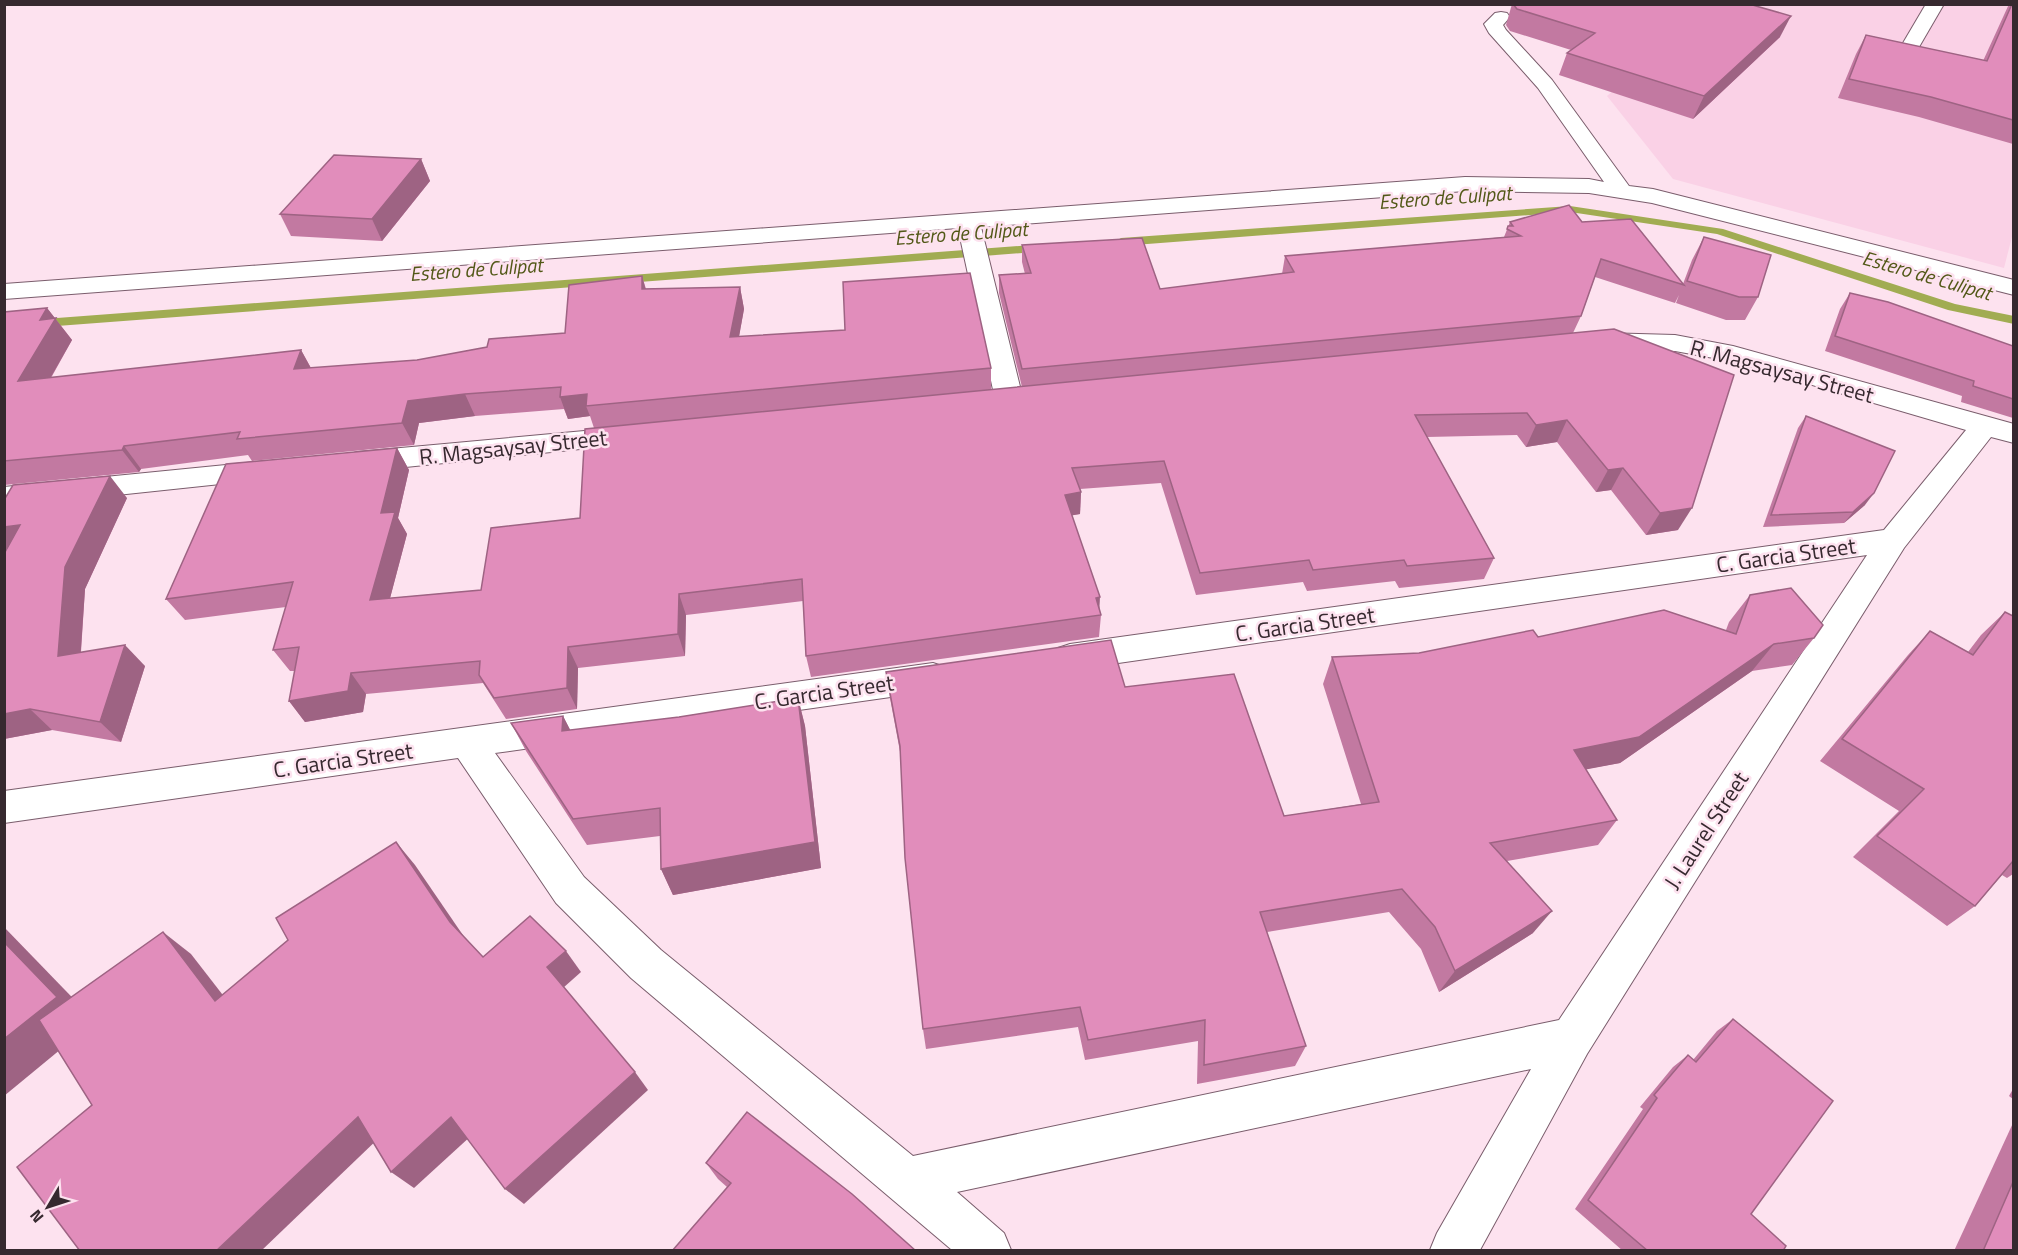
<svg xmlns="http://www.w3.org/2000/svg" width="2018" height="1255" viewBox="0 0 2018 1255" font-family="'Titillium Web',sans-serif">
  <rect width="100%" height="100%" fill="#fde2ef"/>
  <path fill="#fad1e6" d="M 1712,5 L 2013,5 L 2014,229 L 2004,268 L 1673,179 L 1607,96 Z"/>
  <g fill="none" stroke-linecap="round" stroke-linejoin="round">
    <g fill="#a1ac52" fill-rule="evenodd">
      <path d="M 1570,206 L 1723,229 L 1955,304 L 2014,316 L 2014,324 L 1948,310 L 1717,234 L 1570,212 L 1121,246 L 1115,242 L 1121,238 Z"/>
      <path d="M 1045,244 L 1049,245 L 1049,251 L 4,330 L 4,322 Z"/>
    </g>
    <defs>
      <g id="minor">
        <path d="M 1926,4 L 1944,4 L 1919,47 L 1905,47 L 1903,43 Z"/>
        <path d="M 1501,12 L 1507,13 L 1510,17 L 1503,25 L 1506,30 L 1552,80 L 1629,186 L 1653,189 L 2014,280 L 2014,295 L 1652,203 L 1589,193 L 1465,191 L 981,227 L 1023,399 L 1019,405 L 1009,408 L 999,405 L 995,399 L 958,228 L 4,299 L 4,284 L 1465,177 L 1589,179 L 1604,182 L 1538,88 L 1489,33 L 1484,24 L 1495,13 Z"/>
        <path d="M 1602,333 L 1675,335 L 1733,346 L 2014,424 L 2014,443 L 1991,437 L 1904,548 L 1587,1054 L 1480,1250 L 1430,1250 L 1437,1233 L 1531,1069 L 957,1192 L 1004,1233 L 1011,1250 L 952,1250 L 631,978 L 556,903 L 458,758 L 4,823 L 4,791 L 933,663 L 945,667 L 950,677 L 945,687 L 933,691 L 495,753 L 584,877 L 661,950 L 913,1156 L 1559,1020 L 1867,555 L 1070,670 L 1058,666 L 1053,657 L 1058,648 L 1070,644 L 1884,530 L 1966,430 L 1730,361 L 1675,351 L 1602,349 L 1593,347 L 1589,341 L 1593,335 Z"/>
        <path d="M 628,427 L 638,429 L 642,436 L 638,443 L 357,472 L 347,469 L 342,462 L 347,455 L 357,452 Z"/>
        <path d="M 266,461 L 276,464 L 281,471 L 276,478 L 4,507 L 4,487 Z"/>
      </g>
    </defs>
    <use href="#minor" stroke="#7a5d6c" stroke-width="2"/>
    <use href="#minor" fill="#fff" fill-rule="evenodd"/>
  </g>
  <g fill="#c279a1">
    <path d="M 1512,4 L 1749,4 L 1780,37 L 1693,119 L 1559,75 L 1567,53 L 1571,50 L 1510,31 L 1506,25 Z"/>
    <path d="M 2009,4 L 2013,4 L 2013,144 L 1919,117 L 1838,98 L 1856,54 L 1866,35 L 1983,61 Z"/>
    <path d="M 421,159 L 430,181 L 382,241 L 291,236 L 280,214 Z"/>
    <path d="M 1510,222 L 1582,222 L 1683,284 L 1692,260 L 1704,237 L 1758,297 L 1745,320 L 1726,320 L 1676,303 L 1679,295 L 1675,303 L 1595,277 L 1581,316 L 1573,333 L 1678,530 L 1646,535 L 1611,490 L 1596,492 L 1557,442 L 1526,447 L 1517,435 L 1427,437 L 1494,558 L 1484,579 L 1399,588 L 1395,581 L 1307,591 L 1303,582 L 1196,595 L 1161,483 L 1080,489 L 1081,492 L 1080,514 L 1072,515 L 1101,615 L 1099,637 L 811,677 L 806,656 L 803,601 L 686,615 L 685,656 L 578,668 L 577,709 L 506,719 L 483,683 L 366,694 L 363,712 L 305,722 L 289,701 L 295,671 L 290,671 L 273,650 L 286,607 L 185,620 L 166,599 L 397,448 L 409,470 L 398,518 L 407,534 L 390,598 L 481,590 L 580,518 L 594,428 L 590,416 L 568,419 L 564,409 L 475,416 L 419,423 L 414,445 L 252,461 L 248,455 L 141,469 L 139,472 L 4,485 L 4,312 L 47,308 L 72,340 L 51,378 L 301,350 L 311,368 L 417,360 L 565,333 L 642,276 L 646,289 L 740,287 L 744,309 L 739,336 L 991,368 L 991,390 L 1022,387 L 999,293 L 999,275 L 1025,274 L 1022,262 L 1022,245 L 1160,289 L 1282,274 L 1285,256 L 1504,237 Z"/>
    <path d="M 1850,293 L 2013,346 L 2013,418 L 1961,402 L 1962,396 L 1825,351 L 1840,309 Z"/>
    <path d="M 1806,416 L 1865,505 L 1844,523 L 1763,527 L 1798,428 Z"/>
    <path d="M 127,498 L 85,589 L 81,652 L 145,666 L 121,742 L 52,730 L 4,739 L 6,551 L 4,552 L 4,500 Z"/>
    <path d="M 1750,595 L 1814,638 L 1792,665 L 1752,671 L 1620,763 L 1586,769 L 1617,820 L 1598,845 L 1507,861 L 1533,933 L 1439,992 L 1421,949 L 1389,912 L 1267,932 L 1306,1046 L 1295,1066 L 1197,1084 L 1198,1041 L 1085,1060 L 1078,1027 L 926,1049 L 923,1029 L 901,757 L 890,698 L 886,672 L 1125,687 L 1284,816 L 1361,804 L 1323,684 L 1332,657 L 1419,653 L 1538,637 L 1726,630 L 1729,622 Z"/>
    <path d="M 2005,612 L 2013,616 L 2013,874 L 2007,878 L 2002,875 L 1975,906 L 1947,926 L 1853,857 L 1899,811 L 1820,761 L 1908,655 L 1930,631 L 1968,652 L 1981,635 Z"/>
    <path d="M 798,698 L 805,726 L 821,868 L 673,895 L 661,869 L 660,836 L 587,845 L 526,751 L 511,723 L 563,716 L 570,730 L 679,717 Z"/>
    <path d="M 1733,1019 L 1751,1214 L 1783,1251 L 1623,1251 L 1575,1209 L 1643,1109 L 1640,1107 L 1673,1067 L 1688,1055 L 1693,1060 L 1717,1031 Z"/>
    <path d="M 2013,1089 L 2013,1099 L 2009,1096 Z"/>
    <path d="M 2013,1123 L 2013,1251 L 1954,1251 Z"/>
    <path d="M 706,1163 L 916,1251 L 727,1187 L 718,1179 Z"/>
  </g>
  <g fill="#9e6383">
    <path d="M 1791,16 L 1780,37 L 1693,119 L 1704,96 Z"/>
    <path d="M 421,159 L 430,181 L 382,241 L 372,219 Z"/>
    <path d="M 642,276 L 648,298 L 642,289 Z"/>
    <path d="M 740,287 L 744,309 L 735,359 L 730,337 Z"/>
    <path d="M 47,308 L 72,340 L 36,403 L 18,381 L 40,320 Z"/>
    <path d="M 301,350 L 313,372 L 294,369 Z"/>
    <path d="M 465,394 L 475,416 L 419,423 L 414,445 L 402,423 L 408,401 Z"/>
    <path d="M 587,394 L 586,406 L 590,416 L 568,419 L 560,397 Z"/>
    <path d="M 1567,420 L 1557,442 L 1526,447 L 1536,425 Z"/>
    <path d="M 124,446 L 141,469 L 139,472 L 122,450 Z"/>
    <path d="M 397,448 L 409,470 L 398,518 L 407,534 L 384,621 L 370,600 L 381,513 Z"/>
    <path d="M 1623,468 L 1611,490 L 1596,492 L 1608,470 Z"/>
    <path d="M 110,476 L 127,498 L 85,589 L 79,677 L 58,656 L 65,567 Z"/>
    <path d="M 1081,492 L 1080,514 L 1063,517 L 1065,495 Z"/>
    <path d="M 1874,493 L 1865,505 L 1844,523 L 1853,512 Z"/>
    <path d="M 1692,508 L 1678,530 L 1646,535 L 1660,513 Z"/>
    <path d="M 20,525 L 41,547 L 4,552 L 4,527 Z"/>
    <path d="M 679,594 L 686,615 L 685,656 L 678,634 Z"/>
    <path d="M 1100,597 L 1099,616 L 1096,598 Z"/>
    <path d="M 1774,644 L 1752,671 L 1620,763 L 1557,775 L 1574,750 Z"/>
    <path d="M 125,645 L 145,666 L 121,742 L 100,722 Z"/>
    <path d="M 568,647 L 578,668 L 577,709 L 567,688 Z"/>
    <path d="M 351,673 L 366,694 L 363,712 L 305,722 L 289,701 Z"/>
    <path d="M 798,698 L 805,726 L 821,868 L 673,895 L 661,869 Z"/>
    <path d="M 30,709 L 52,730 L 4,739 L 4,714 Z"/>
    <path d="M 563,716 L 577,743 L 562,731 Z"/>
    <path d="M 396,842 L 415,865 L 469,944 L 450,922 Z"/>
    <path d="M 1552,911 L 1533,933 L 1439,992 L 1455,971 Z"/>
    <path d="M 4,927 L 95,1021 L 4,1096 Z"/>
    <path d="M 163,932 L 191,954 L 243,1021 L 215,1001 Z"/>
    <path d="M 566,951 L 581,972 L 563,988 L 547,967 Z"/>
    <path d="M 635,1072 L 648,1090 L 524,1204 L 505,1189 Z"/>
    <path d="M 358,1117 L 382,1135 L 261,1251 L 216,1251 Z"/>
    <path d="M 451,1117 L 472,1135 L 414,1188 L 391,1172 Z"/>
  </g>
  <g fill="#e18dbb" stroke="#9e6383" stroke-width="1.5">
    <path d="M 1513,4 L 1749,4 L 1791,16 L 1704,96 L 1567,53 L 1595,33 L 1517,9 Z"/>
    <path d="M 2012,4 L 2013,4 L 2013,120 L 1931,97 L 1849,79 L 1866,35 L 1987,61 Z"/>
    <path d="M 334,155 L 421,159 L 372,219 L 280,214 Z"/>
    <path d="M 1569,205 L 1582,222 L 1631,219 L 1684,285 L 1601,259 L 1581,316 L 1022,369 L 999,275 L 1031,273 L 1022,245 L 1142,238 L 1160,289 L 1294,272 L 1285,256 L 1521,236 L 1507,229 L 1508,226 L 1513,226 L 1510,222 Z"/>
    <path d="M 1704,237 L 1771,255 L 1758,297 L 1739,297 L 1687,281 Z"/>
    <path d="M 970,273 L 991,368 L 586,406 L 587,394 L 560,397 L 561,387 L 465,394 L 408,401 L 402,423 L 237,439 L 240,432 L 124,446 L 122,450 L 4,461 L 4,312 L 47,308 L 40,320 L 56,318 L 18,381 L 301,350 L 294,369 L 417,360 L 487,347 L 489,339 L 565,333 L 569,285 L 642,276 L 642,289 L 740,287 L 730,337 L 845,330 L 843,282 Z"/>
    <path d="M 1850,293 L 1888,302 L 2013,346 L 2013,399 L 1973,386 L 1974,381 L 1835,336 Z"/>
    <path d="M 1614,329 L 1734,375 L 1692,508 L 1660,513 L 1623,468 L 1608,470 L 1567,420 L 1536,425 L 1527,413 L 1415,415 L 1494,558 L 1407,566 L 1404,560 L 1313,570 L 1309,560 L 1200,573 L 1164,461 L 1072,468 L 1081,492 L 1065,495 L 1100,597 L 1096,598 L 1101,615 L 806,656 L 802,579 L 679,594 L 678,634 L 568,647 L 567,688 L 494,698 L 479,675 L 480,661 L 351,673 L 348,691 L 289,701 L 299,647 L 273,650 L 293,582 L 166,599 L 226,464 L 397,448 L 381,513 L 395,512 L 370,600 L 481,590 L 491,528 L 580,518 L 585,429 Z"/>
    <path d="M 1806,416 L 1895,451 L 1874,493 L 1853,512 L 1771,515 Z"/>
    <path d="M 110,476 L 65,567 L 58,656 L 125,645 L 100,722 L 30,709 L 4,714 L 4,554 L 20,525 L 4,527 L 4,500 L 13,485 Z"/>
    <path d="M 1791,588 L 1823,625 L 1814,638 L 1774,644 L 1639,737 L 1574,750 L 1617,820 L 1490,843 L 1552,911 L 1455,971 L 1435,927 L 1402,889 L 1260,912 L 1306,1046 L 1204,1065 L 1205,1020 L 1088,1040 L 1080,1007 L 923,1029 L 905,858 L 900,746 L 886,672 L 1111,640 L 1125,687 L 1234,674 L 1284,816 L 1379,802 L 1332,657 L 1419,653 L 1533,630 L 1538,637 L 1664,610 L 1736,634 L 1750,595 Z"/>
    <path d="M 2005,612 L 2013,616 L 2013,861 L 1975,906 L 1877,836 L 1924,789 L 1842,739 L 1930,631 L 1973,655 Z"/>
    <path d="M 798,698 L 815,842 L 661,869 L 660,808 L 573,819 L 511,723 L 563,716 L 562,731 L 679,717 Z"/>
    <path d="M 396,842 L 450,922 L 483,957 L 530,916 L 566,951 L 547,967 L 635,1072 L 505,1189 L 451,1117 L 391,1172 L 358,1117 L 216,1251 L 80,1251 L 17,1167 L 92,1105 L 39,1020 L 163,932 L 215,1001 L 288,940 L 276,918 Z"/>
    <path d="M 4,942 L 57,997 L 4,1039 Z"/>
    <path d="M 1733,1019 L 1833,1101 L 1751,1214 L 1786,1246 L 1783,1251 L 1648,1251 L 1588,1200 L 1657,1098 L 1654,1095 L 1688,1055 L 1696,1062 Z"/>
    <path d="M 747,1112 L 852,1194 L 916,1251 L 672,1251 L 731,1183 L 706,1163 Z"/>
    <path d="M 2013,1182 L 2013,1251 L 1983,1251 Z"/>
  </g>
  <g text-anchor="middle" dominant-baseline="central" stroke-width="5" stroke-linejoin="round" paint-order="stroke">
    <g font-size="20" font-style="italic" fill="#525817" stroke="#fde2ef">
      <text transform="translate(1445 197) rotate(-4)">Estero de Culipat</text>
      <text transform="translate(961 233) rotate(-4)">Estero de Culipat</text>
      <text transform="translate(476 269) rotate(-4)">Estero de Culipat</text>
      <text transform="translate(1927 275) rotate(16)">Estero de Culipat</text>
    </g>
    <g font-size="22" fill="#36292f" stroke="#fde2ef">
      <text transform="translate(1782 371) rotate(15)">R. Magsaysay Street</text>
      <text transform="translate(513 447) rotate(-6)">R. Magsaysay Street</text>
      <text transform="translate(1786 555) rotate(-8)">C. Garcia Street</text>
      <text transform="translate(1305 624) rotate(-8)">C. Garcia Street</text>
      <text transform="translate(824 692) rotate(-8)">C. Garcia Street</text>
      <text transform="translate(343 760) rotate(-8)">C. Garcia Street</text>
      <text transform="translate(1706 830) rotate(-57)">J. Laurel Street</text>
    </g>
  </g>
  <rect width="2018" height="1255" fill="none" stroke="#36292f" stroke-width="12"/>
  <g transform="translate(48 1207) rotate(231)" stroke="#fde2ef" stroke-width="4.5" paint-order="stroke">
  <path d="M0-4.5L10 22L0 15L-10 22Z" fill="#36292f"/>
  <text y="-9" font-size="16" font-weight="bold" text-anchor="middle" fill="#36292f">N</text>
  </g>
</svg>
